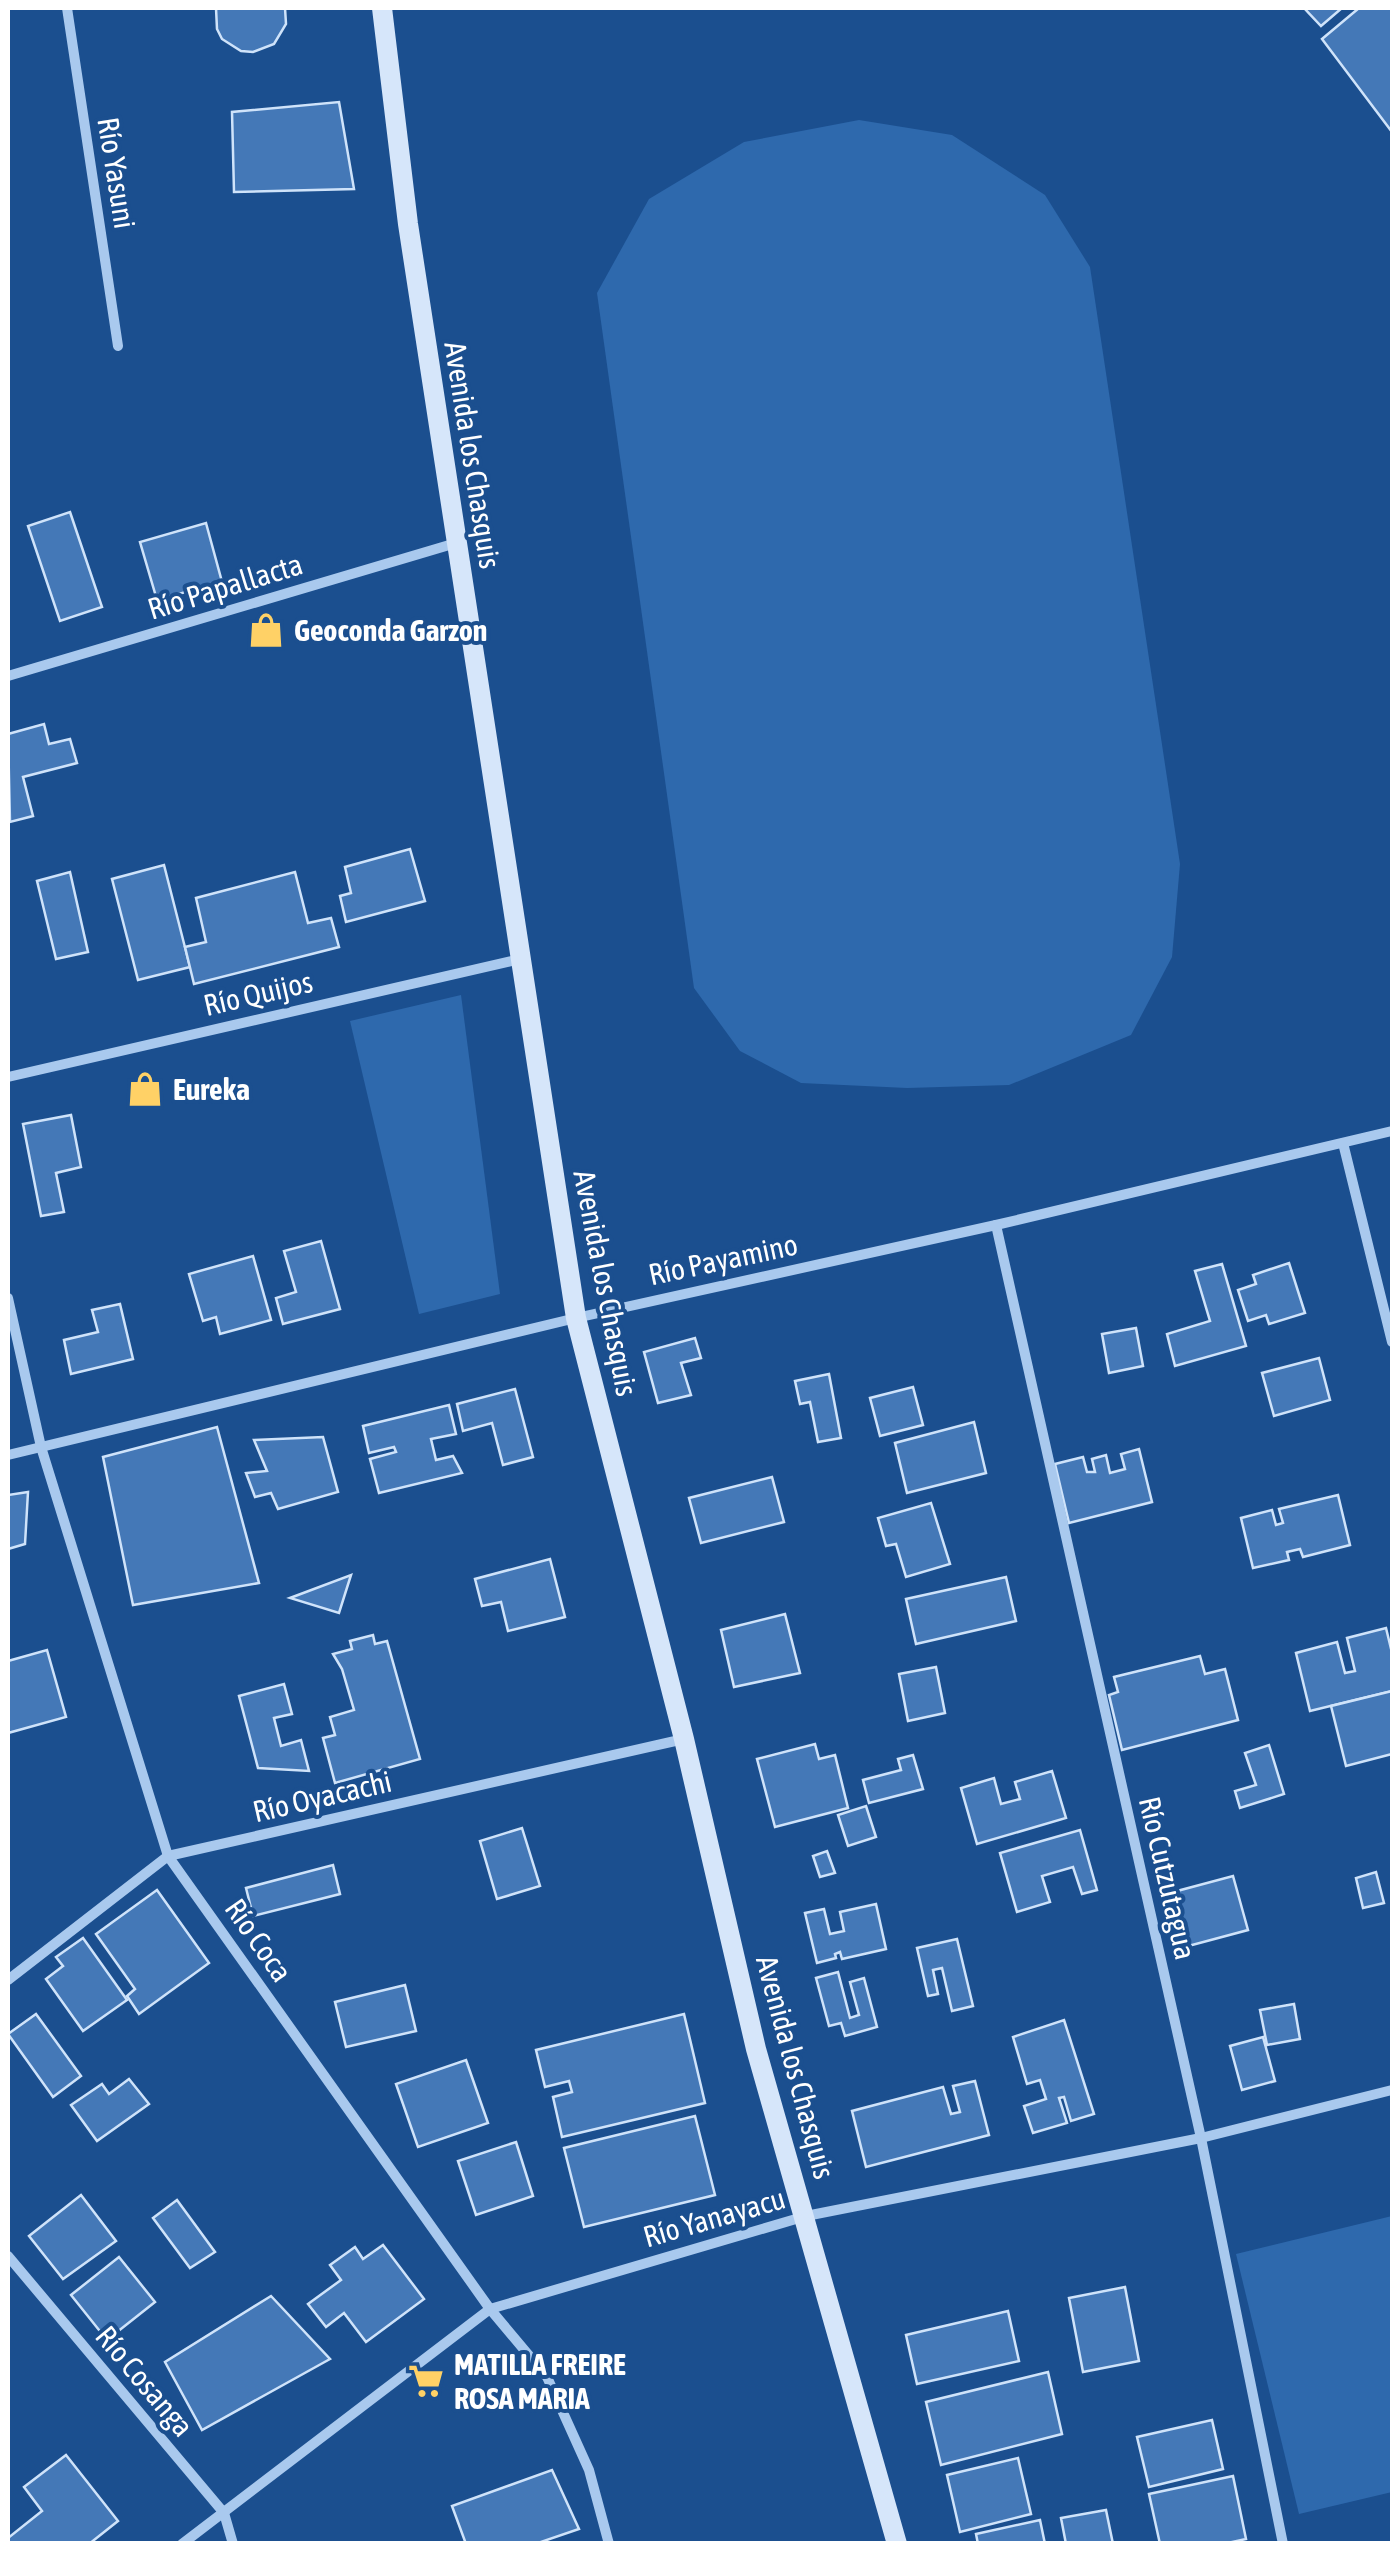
<svg xmlns="http://www.w3.org/2000/svg" width="1400" height="2551" viewBox="0 0 1400 2551" font-family="'Asap Condensed',sans-serif">
  <rect width="100%" height="100%" fill="#1b4f8f"/>
  <g fill="#2e69ad">
    <path d="M 859,120 L 952,135 L 1045,195 L 1090,267 L 1180,864 L 1172,957 L 1131,1035 L 1009,1085 L 907,1088 L 801,1083 L 740,1051 L 694,988 L 597,293 L 649,199 L 744,142 Z"/>
    <path d="M 461,995 L 500,1294 L 419,1314 L 350,1021 Z"/>
    <path d="M 1392,2216 L 1392,2492 L 1299,2514 L 1236,2254 Z"/>
  </g>
  <g fill="#4478b7" stroke="#cfe3fa" stroke-width="2.5">
    <path d="M 216,8 L 285,8 L 286,24 L 274,44 L 253,52 L 241,51 L 222,39 L 217,29 Z"/>
    <path d="M 1304,8 L 1342,8 L 1321,26 Z"/>
    <path d="M 1359,8 L 1392,8 L 1392,132 L 1322,39 Z"/>
    <path d="M 339,102 L 354,189 L 234,192 L 232,112 Z"/>
    <path d="M 70,512 L 102,607 L 60,621 L 28,526 Z"/>
    <path d="M 206,523 L 222,582 L 157,600 L 140,542 Z"/>
    <path d="M 44,724 L 49,744 L 70,739 L 77,763 L 23,777 L 33,816 L 10,822 L 8,734 Z"/>
    <path d="M 410,849 L 425,901 L 346,922 L 340,896 L 351,893 L 345,867 Z"/>
    <path d="M 164,865 L 190,967 L 138,980 L 112,879 Z"/>
    <path d="M 70,872 L 88,952 L 56,959 L 37,881 Z"/>
    <path d="M 295,872 L 308,923 L 331,918 L 339,947 L 194,984 L 185,947 L 206,942 L 196,898 Z"/>
    <path d="M 71,1115 L 81,1167 L 56,1173 L 64,1212 L 41,1216 L 23,1124 Z"/>
    <path d="M 321,1241 L 340,1309 L 283,1324 L 276,1298 L 296,1292 L 284,1251 Z"/>
    <path d="M 253,1256 L 271,1320 L 220,1334 L 216,1317 L 203,1321 L 189,1274 Z"/>
    <path d="M 1289,1263 L 1305,1313 L 1269,1324 L 1266,1315 L 1248,1321 L 1238,1290 L 1256,1284 L 1253,1275 Z"/>
    <path d="M 1222,1264 L 1246,1346 L 1175,1366 L 1167,1334 L 1210,1321 L 1195,1271 Z"/>
    <path d="M 120,1304 L 133,1359 L 71,1374 L 64,1340 L 98,1332 L 92,1310 Z"/>
    <path d="M 1136,1328 L 1143,1366 L 1109,1373 L 1102,1334 Z"/>
    <path d="M 695,1338 L 701,1358 L 681,1363 L 691,1395 L 658,1403 L 644,1352 Z"/>
    <path d="M 1319,1358 L 1330,1400 L 1274,1416 L 1262,1373 Z"/>
    <path d="M 829,1374 L 841,1438 L 818,1442 L 810,1402 L 800,1404 L 795,1381 Z"/>
    <path d="M 913,1387 L 923,1425 L 880,1436 L 870,1398 Z"/>
    <path d="M 515,1389 L 533,1457 L 503,1465 L 492,1423 L 463,1431 L 457,1404 Z"/>
    <path d="M 449,1405 L 456,1434 L 431,1439 L 436,1460 L 453,1456 L 462,1473 L 379,1493 L 370,1459 L 396,1452 L 394,1447 L 369,1453 L 363,1426 Z"/>
    <path d="M 974,1422 L 986,1473 L 907,1493 L 895,1443 Z"/>
    <path d="M 217,1427 L 259,1583 L 133,1605 L 103,1457 Z"/>
    <path d="M 323,1437 L 338,1492 L 278,1509 L 271,1493 L 255,1497 L 246,1473 L 267,1471 L 254,1440 Z"/>
    <path d="M 1139,1449 L 1152,1502 L 1069,1523 L 1055,1464 L 1083,1457 L 1087,1472 L 1095,1472 L 1092,1459 L 1106,1455 L 1110,1473 L 1125,1469 L 1121,1454 Z"/>
    <path d="M 772,1477 L 784,1522 L 701,1543 L 689,1498 Z"/>
    <path d="M 28,1492 L 25,1544 L 8,1549 L 8,1495 Z"/>
    <path d="M 1338,1495 L 1350,1545 L 1303,1557 L 1300,1549 L 1287,1552 L 1289,1560 L 1253,1568 L 1241,1518 L 1272,1510 L 1276,1525 L 1283,1523 L 1279,1509 Z"/>
    <path d="M 931,1503 L 950,1564 L 906,1577 L 896,1544 L 886,1546 L 878,1518 Z"/>
    <path d="M 550,1559 L 565,1617 L 508,1631 L 501,1602 L 482,1606 L 475,1579 Z"/>
    <path d="M 351,1575 L 339,1613 L 290,1598 Z"/>
    <path d="M 1006,1577 L 1016,1621 L 916,1644 L 906,1599 Z"/>
    <path d="M 785,1614 L 800,1673 L 734,1687 L 721,1630 Z"/>
    <path d="M 1386,1628 L 1392,1653 L 1392,1691 L 1310,1711 L 1296,1653 L 1337,1642 L 1345,1673 L 1355,1671 L 1347,1638 Z"/>
    <path d="M 373,1635 L 375,1644 L 387,1641 L 420,1759 L 335,1783 L 323,1738 L 335,1735 L 330,1717 L 354,1710 L 342,1669 L 333,1654 L 352,1649 L 350,1641 Z"/>
    <path d="M 47,1650 L 66,1717 L 8,1733 L 8,1661 Z"/>
    <path d="M 1200,1656 L 1205,1674 L 1225,1669 L 1238,1720 L 1122,1750 L 1109,1695 L 1118,1692 L 1114,1677 Z"/>
    <path d="M 936,1667 L 945,1713 L 908,1721 L 899,1674 Z"/>
    <path d="M 284,1684 L 292,1714 L 274,1718 L 281,1746 L 301,1740 L 309,1771 L 258,1768 L 239,1696 Z"/>
    <path d="M 1392,1691 L 1392,1754 L 1346,1766 L 1331,1706 Z"/>
    <path d="M 815,1744 L 819,1759 L 835,1755 L 848,1808 L 775,1827 L 757,1759 Z"/>
    <path d="M 1269,1745 L 1284,1794 L 1240,1808 L 1235,1791 L 1256,1785 L 1245,1753 Z"/>
    <path d="M 913,1755 L 923,1789 L 869,1803 L 863,1780 L 901,1770 L 898,1759 Z"/>
    <path d="M 1052,1771 L 1066,1818 L 977,1844 L 961,1788 L 994,1778 L 1001,1804 L 1020,1799 L 1015,1782 Z"/>
    <path d="M 866,1806 L 876,1837 L 848,1846 L 838,1815 Z"/>
    <path d="M 522,1828 L 540,1886 L 497,1899 L 480,1841 Z"/>
    <path d="M 1080,1830 L 1097,1890 L 1082,1894 L 1073,1867 L 1042,1876 L 1050,1902 L 1017,1912 L 1000,1853 Z"/>
    <path d="M 827,1851 L 835,1873 L 820,1877 L 813,1856 Z"/>
    <path d="M 333,1865 L 340,1894 L 253,1916 L 246,1888 Z"/>
    <path d="M 1376,1872 L 1384,1903 L 1363,1908 L 1356,1878 Z"/>
    <path d="M 1233,1876 L 1248,1930 L 1181,1948 L 1166,1894 Z"/>
    <path d="M 157,1890 L 209,1963 L 139,2014 L 127,1996 L 135,1989 L 96,1934 Z"/>
    <path d="M 876,1904 L 886,1949 L 842,1959 L 840,1952 L 835,1954 L 836,1958 L 817,1963 L 805,1913 L 824,1909 L 830,1934 L 844,1931 L 840,1912 Z"/>
    <path d="M 83,1938 L 127,2000 L 83,2031 L 46,1979 L 63,1966 L 56,1957 Z"/>
    <path d="M 957,1939 L 973,2006 L 952,2011 L 942,1968 L 933,1970 L 938,1994 L 928,1996 L 917,1948 Z"/>
    <path d="M 838,1972 L 850,2018 L 859,2015 L 850,1982 L 864,1978 L 877,2027 L 845,2036 L 841,2023 L 829,2026 L 816,1978 Z"/>
    <path d="M 405,1985 L 416,2031 L 346,2047 L 335,2002 Z"/>
    <path d="M 1294,2004 L 1300,2039 L 1267,2045 L 1260,2010 Z"/>
    <path d="M 36,2014 L 81,2076 L 53,2097 L 8,2034 Z"/>
    <path d="M 684,2014 L 705,2103 L 562,2137 L 553,2097 L 572,2092 L 569,2081 L 545,2087 L 536,2050 Z"/>
    <path d="M 1064,2020 L 1094,2114 L 1071,2121 L 1064,2097 L 1059,2098 L 1067,2123 L 1033,2133 L 1024,2106 L 1046,2099 L 1040,2080 L 1027,2084 L 1013,2037 Z"/>
    <path d="M 1263,2037 L 1275,2081 L 1242,2090 L 1230,2046 Z"/>
    <path d="M 466,2060 L 488,2123 L 418,2147 L 396,2084 Z"/>
    <path d="M 129,2079 L 149,2104 L 97,2141 L 71,2105 L 102,2084 L 109,2094 Z"/>
    <path d="M 975,2081 L 989,2135 L 866,2167 L 852,2111 L 943,2087 L 951,2114 L 960,2112 L 953,2086 Z"/>
    <path d="M 695,2116 L 715,2195 L 584,2227 L 564,2148 Z"/>
    <path d="M 516,2142 L 533,2196 L 476,2215 L 458,2161 Z"/>
    <path d="M 81,2195 L 116,2241 L 63,2279 L 29,2236 Z"/>
    <path d="M 177,2200 L 215,2252 L 190,2268 L 153,2218 Z"/>
    <path d="M 383,2245 L 424,2299 L 366,2342 L 344,2313 L 326,2327 L 308,2304 L 341,2280 L 330,2265 L 355,2247 L 363,2259 Z"/>
    <path d="M 119,2257 L 155,2302 L 107,2340 L 71,2295 Z"/>
    <path d="M 1125,2287 L 1139,2361 L 1083,2372 L 1069,2298 Z"/>
    <path d="M 271,2296 L 330,2359 L 202,2430 L 165,2362 Z"/>
    <path d="M 1008,2311 L 1019,2361 L 917,2384 L 906,2335 Z"/>
    <path d="M 1048,2372 L 1062,2434 L 941,2465 L 926,2402 Z"/>
    <path d="M 1212,2420 L 1223,2469 L 1149,2487 L 1137,2437 Z"/>
    <path d="M 66,2455 L 118,2521 L 89,2544 L 8,2544 L 8,2538 L 42,2511 L 24,2487 Z"/>
    <path d="M 1018,2458 L 1031,2514 L 960,2532 L 947,2475 Z"/>
    <path d="M 552,2470 L 579,2529 L 535,2544 L 466,2544 L 452,2506 Z"/>
    <path d="M 1233,2476 L 1246,2539 L 1223,2544 L 1160,2544 L 1149,2494 Z"/>
    <path d="M 1106,2510 L 1113,2544 L 1066,2544 L 1061,2518 Z"/>
    <path d="M 1040,2520 L 1045,2544 L 978,2544 L 976,2534 Z"/>
  </g>
  <g fill="none" stroke-linecap="round" stroke-linejoin="round">
    <g stroke="#a9c9ee" stroke-width="10">
      <path d="M 67,8 L 118,346"/>
      <path d="M 8,676 L 456,543"/>
      <path d="M 8,1077 L 520,959"/>
      <path d="M 1343,1143 L 1392,1342"/>
      <path d="M 996,1225 L 1201,2138 L 1283,2544"/>
      <path d="M 8,1298 L 41,1447 L 168,1856 L 490,2309 L 547,2377 L 589,2470 L 609,2544"/>
      <path d="M 8,1455 L 576,1318 L 996,1225 L 1392,1131"/>
      <path d="M 8,1980 L 168,1856 L 684,1739"/>
      <path d="M 8,2256 L 224,2513 L 233,2544"/>
      <path d="M 182,2544 L 490,2309 L 806,2216 L 1201,2138 L 1392,2090"/>
    </g>
    <path stroke="#d6e6fa" stroke-width="20" d="M 382,8 L 408,224 L 576,1318 L 684,1739 L 756,2049 L 897,2544"/>
  </g>
  <defs>
    <symbol id="shop-bare" viewBox="-9 -9 18 18"><path d="M-5-2.5h2.3a2.7 3.5 0 0 1 5.4 0H5L5.5 6h-11ZM-1.5-2.5h3a1.5 2.3 0 0 0-3 0Z" fill="#ffd166" stroke="#1b4f8f" stroke-width="2.5" paint-order="stroke"/></symbol>
    <symbol id="supermarket-bare" viewBox="-9 -9 18 18"><path d="M-6-5.5h2.5l.6 2H6L4.5 2H-2.5L-4.4-4H-6ZM-1.5 3.2a1.3 1.3 0 1 0 .1 0ZM3 3.2a1.3 1.3 0 1 0 .1 0Z" fill="#ffd166" stroke="#1b4f8f" stroke-width="2.5" paint-order="stroke"/></symbol>
  </defs>
  <g fill-rule="evenodd">
    <use href="#shop-bare" x="241" y="605" width="50" height="50"/>
    <use href="#shop-bare" x="120" y="1064" width="50" height="50"/>
    <use href="#supermarket-bare" x="401" y="2356" width="50" height="50"/>
  </g>
  <g text-anchor="middle" dominant-baseline="central" stroke-width="8" stroke-linejoin="round" paint-order="stroke">
    <g font-size="30" fill="#fff" stroke="#1b4f8f">
      <text transform="translate(117 173) rotate(81)">Río Yasuni</text>
      <text transform="translate(473 455) rotate(81)">Avenida los Chasquis</text>
      <text transform="translate(225 586) rotate(-17)">Río Papallacta</text>
      <text transform="translate(258 993) rotate(-13)">Río Quijos</text>
      <text transform="translate(723 1259) rotate(-12)">Río Payamino</text>
      <text transform="translate(606 1283) rotate(79)">Avenida los Chasquis</text>
      <text transform="translate(322 1796) rotate(-13)">Río Oyacachi</text>
      <text transform="translate(1168 1878) rotate(77)">Río Cutzutagua</text>
      <text transform="translate(259 1940) rotate(55)">Río Coca</text>
      <text transform="translate(796 2067) rotate(75)">Avenida los Chasquis</text>
      <text transform="translate(714 2217) rotate(-16)">Río Yanayacu</text>
      <text transform="translate(145 2381) rotate(50)">Río Cosanga</text>
    </g>
    <g font-size="30" font-weight="bold" fill="#fff" stroke="#1b4f8f" text-anchor="start">
      <text x="294" y="630">Geoconda Garzon</text>
      <text x="173" y="1089">Eureka</text>
      <text x="454" y="2364">MATILLA FREIRE<tspan x="454" dy="34">ROSA MARIA</tspan></text>
    </g>
  </g>
  <rect width="1400" height="2551" fill="none" stroke="#ffffff" stroke-width="20"/>
</svg>
